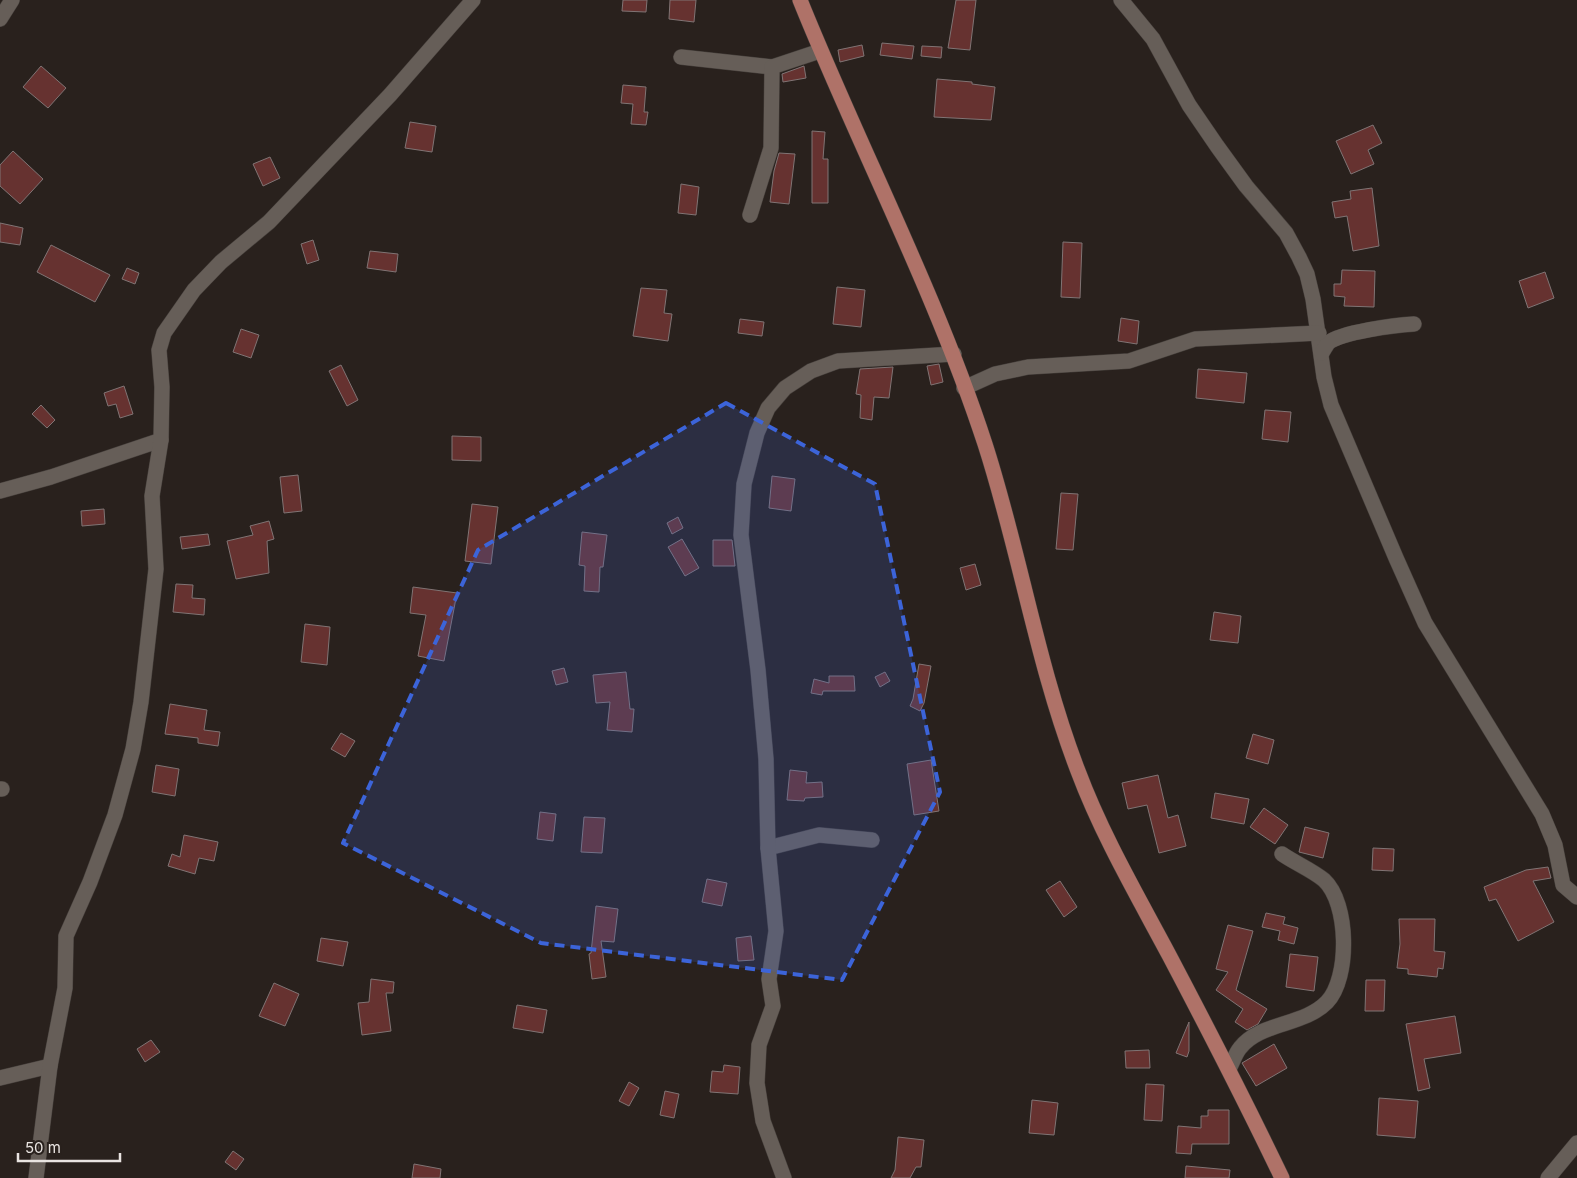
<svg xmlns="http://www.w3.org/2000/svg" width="1577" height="1178" viewBox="0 0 1577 1178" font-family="Inter,sans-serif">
  <rect width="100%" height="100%" fill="#29211d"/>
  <g fill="#663230" stroke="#807474">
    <path d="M 623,0 L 647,0 L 646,12 L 622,11 Z"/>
    <path d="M 670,0 L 696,0 L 694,22 L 669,19 Z"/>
    <path d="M 956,0 L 976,0 L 970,50 L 948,48 Z"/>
    <path d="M 882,43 L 914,46 L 912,59 L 880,55 Z"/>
    <path d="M 862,45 L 864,56 L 840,62 L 838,50 Z"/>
    <path d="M 922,46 L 942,47 L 941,58 L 921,56 Z"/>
    <path d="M 41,66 L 66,88 L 48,108 L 23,87 Z"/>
    <path d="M 804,66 L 806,78 L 783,82 L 782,74 Z"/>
    <path d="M 937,79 L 972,82 L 972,84 L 995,87 L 991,120 L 934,117 Z"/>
    <path d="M 623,85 L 646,87 L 644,112 L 648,112 L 646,125 L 631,124 L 633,104 L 621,103 Z"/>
    <path d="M 410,122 L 436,126 L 432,152 L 405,148 Z"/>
    <path d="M 1373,125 L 1382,143 L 1368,150 L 1374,164 L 1351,174 L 1336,141 Z"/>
    <path d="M 812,131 L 825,132 L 823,159 L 828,159 L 828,203 L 812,203 Z"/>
    <path d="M 13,151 L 43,179 L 20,204 L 0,186 L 0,165 Z"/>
    <path d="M 779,153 L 795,154 L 789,204 L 770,202 L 774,171 Z"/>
    <path d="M 270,157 L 280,178 L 263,186 L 253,164 Z"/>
    <path d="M 681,184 L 699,187 L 696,215 L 678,213 Z"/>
    <path d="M 1372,188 L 1379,246 L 1353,251 L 1347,216 L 1335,218 L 1332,202 L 1351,199 L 1350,191 Z"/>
    <path d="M 0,223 L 23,228 L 20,245 L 0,242 Z"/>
    <path d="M 313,240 L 319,260 L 307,264 L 301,244 Z"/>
    <path d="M 1063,242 L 1082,243 L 1080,298 L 1061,297 Z"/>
    <path d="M 51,245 L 110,275 L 95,302 L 37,272 Z"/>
    <path d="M 370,251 L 398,254 L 396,272 L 367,268 Z"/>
    <path d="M 127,268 L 139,273 L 135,284 L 122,279 Z"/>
    <path d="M 1342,270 L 1375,271 L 1374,307 L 1344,306 L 1345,297 L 1334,296 L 1334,284 L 1341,284 Z"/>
    <path d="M 1545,272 L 1554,298 L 1528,308 L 1519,281 Z"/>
    <path d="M 837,287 L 865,290 L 861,327 L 833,324 Z"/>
    <path d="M 641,288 L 667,290 L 664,313 L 672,314 L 668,341 L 633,336 Z"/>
    <path d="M 1121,318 L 1139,321 L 1137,344 L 1118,341 Z"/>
    <path d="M 740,319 L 764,322 L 762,336 L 738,333 Z"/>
    <path d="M 241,329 L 259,335 L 251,358 L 233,352 Z"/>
    <path d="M 939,364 L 943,382 L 931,385 L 927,366 Z"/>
    <path d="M 341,365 L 358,400 L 347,406 L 329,371 Z"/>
    <path d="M 893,367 L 889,398 L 874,397 L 872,420 L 860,418 L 861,395 L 856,394 L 860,369 Z"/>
    <path d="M 1198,369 L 1247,373 L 1244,403 L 1196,398 Z"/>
    <path d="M 124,386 L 133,414 L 120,418 L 116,404 L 108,406 L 104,393 Z"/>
    <path d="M 41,405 L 55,420 L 47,428 L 32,414 Z"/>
    <path d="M 1265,410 L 1291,412 L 1288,442 L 1262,439 Z"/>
    <path d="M 452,436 L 481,437 L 481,461 L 452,460 Z"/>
    <path d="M 298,475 L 302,511 L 284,513 L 280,477 Z"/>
    <path d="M 772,476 L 795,479 L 791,511 L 769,508 Z"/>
    <path d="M 1061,493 L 1078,494 L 1073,550 L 1056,549 Z"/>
    <path d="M 472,504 L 498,507 L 491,564 L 465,561 Z"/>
    <path d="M 104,509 L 105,524 L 82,526 L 81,511 Z"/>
    <path d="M 678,517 L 683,528 L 672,534 L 667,523 Z"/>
    <path d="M 269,521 L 274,539 L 267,541 L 269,573 L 236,579 L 227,541 L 253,535 L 250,526 Z"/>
    <path d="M 582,532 L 607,535 L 603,567 L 600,567 L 599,592 L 584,591 L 585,566 L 579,565 Z"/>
    <path d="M 208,534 L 210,545 L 182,549 L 180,537 Z"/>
    <path d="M 682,539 L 699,568 L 685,576 L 668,547 Z"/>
    <path d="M 713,540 L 732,540 L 735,566 L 713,566 Z"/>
    <path d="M 975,564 L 981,585 L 966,590 L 960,568 Z"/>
    <path d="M 176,584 L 193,585 L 192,598 L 205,599 L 204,615 L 173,612 Z"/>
    <path d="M 413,587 L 457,593 L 444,661 L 418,656 L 426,615 L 410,613 Z"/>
    <path d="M 1214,612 L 1241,616 L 1238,643 L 1210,640 Z"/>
    <path d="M 305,624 L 330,627 L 327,665 L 301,662 Z"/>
    <path d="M 919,664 L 931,666 L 924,703 L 920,711 L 910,706 L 913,699 Z"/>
    <path d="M 564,668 L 568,682 L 556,685 L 552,671 Z"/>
    <path d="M 626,672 L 630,709 L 634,709 L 632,732 L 607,730 L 610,702 L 596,703 L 593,675 Z"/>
    <path d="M 885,672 L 890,681 L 880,687 L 875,677 Z"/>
    <path d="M 829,676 L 854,676 L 855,691 L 823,691 L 822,695 L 811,693 L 814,679 L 829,683 Z"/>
    <path d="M 170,704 L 207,710 L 204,730 L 220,732 L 218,746 L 198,743 L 198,738 L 165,734 Z"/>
    <path d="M 341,733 L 355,741 L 345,757 L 331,749 Z"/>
    <path d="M 1253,734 L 1274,740 L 1268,764 L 1246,758 Z"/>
    <path d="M 931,760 L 939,811 L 914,815 L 907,764 Z"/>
    <path d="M 156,765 L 179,769 L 175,796 L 152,792 Z"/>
    <path d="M 790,770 L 807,772 L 806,783 L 822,782 L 823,797 L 805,798 L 804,801 L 787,800 Z"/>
    <path d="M 1158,775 L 1168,818 L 1178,815 L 1186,846 L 1159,853 L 1147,805 L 1128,809 L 1122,783 Z"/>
    <path d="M 1215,793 L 1249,799 L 1244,824 L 1211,818 Z"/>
    <path d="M 1264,808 L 1288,825 L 1275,844 L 1250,827 Z"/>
    <path d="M 540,812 L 556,814 L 553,841 L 537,839 Z"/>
    <path d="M 584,817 L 605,818 L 602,853 L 581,852 Z"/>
    <path d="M 1305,827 L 1329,833 L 1323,858 L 1299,852 Z"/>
    <path d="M 184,835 L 218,842 L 214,861 L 199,858 L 195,874 L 168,866 L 172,854 L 180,857 Z"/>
    <path d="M 1373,848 L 1394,849 L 1393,871 L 1372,870 Z"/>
    <path d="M 1548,867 L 1551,878 L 1533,881 L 1554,922 L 1518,941 L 1496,899 L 1489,901 L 1484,887 L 1526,870 Z"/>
    <path d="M 707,879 L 727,883 L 722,906 L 702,902 Z"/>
    <path d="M 1060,881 L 1077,907 L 1064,917 L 1046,890 Z"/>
    <path d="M 596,906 L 618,909 L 614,942 L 601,941 L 606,977 L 592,979 L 589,954 L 591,953 Z"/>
    <path d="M 1266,913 L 1285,917 L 1283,924 L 1298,928 L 1294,944 L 1278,940 L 1280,931 L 1262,927 Z"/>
    <path d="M 1399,919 L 1435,919 L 1434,951 L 1445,952 L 1443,969 L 1438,968 L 1437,977 L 1408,974 L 1408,969 L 1397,968 L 1400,944 Z"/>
    <path d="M 1228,925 L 1253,931 L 1236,990 L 1267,1009 L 1258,1024 L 1247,1030 L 1235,1022 L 1243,1009 L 1216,990 L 1228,972 L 1216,969 Z"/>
    <path d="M 751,936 L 754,960 L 738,961 L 736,938 Z"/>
    <path d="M 321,938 L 348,942 L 343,966 L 317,961 Z"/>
    <path d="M 1290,954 L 1318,957 L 1314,991 L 1286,987 Z"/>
    <path d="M 371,979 L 394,982 L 393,993 L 386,993 L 391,1031 L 362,1035 L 358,1003 L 369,1002 Z"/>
    <path d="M 1366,980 L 1385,980 L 1384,1011 L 1365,1011 Z"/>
    <path d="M 274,983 L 299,994 L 285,1026 L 259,1016 Z"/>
    <path d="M 517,1005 L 547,1010 L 543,1033 L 513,1028 Z"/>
    <path d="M 1455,1016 L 1461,1053 L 1424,1059 L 1430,1088 L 1418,1091 L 1406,1024 Z"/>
    <path d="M 1189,1022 L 1189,1051 L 1187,1057 L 1176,1053 Z"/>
    <path d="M 151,1040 L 160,1052 L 145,1062 L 137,1049 Z"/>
    <path d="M 1274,1044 L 1287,1068 L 1256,1086 L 1242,1063 Z"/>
    <path d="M 1149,1050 L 1150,1068 L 1126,1068 L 1125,1051 Z"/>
    <path d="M 724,1065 L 740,1067 L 738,1094 L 710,1092 L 712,1071 L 723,1072 Z"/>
    <path d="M 629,1082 L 639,1088 L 629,1106 L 619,1101 Z"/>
    <path d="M 1146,1084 L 1164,1085 L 1162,1121 L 1144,1120 Z"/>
    <path d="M 665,1091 L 679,1094 L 674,1118 L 660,1115 Z"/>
    <path d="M 1379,1098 L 1418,1101 L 1415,1138 L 1377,1135 Z"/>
    <path d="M 1032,1100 L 1058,1103 L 1054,1135 L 1029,1133 Z"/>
    <path d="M 1208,1110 L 1229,1110 L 1229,1144 L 1192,1144 L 1191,1154 L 1176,1153 L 1178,1126 L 1201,1128 L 1201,1116 L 1208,1116 Z"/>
    <path d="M 898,1137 L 924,1140 L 921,1167 L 916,1167 L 910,1178 L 891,1178 L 895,1170 Z"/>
    <path d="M 233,1151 L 244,1159 L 236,1170 L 225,1162 Z"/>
    <path d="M 414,1164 L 441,1169 L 440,1178 L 412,1178 Z"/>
    <path d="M 1186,1166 L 1230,1170 L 1229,1178 L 1185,1178 Z"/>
  </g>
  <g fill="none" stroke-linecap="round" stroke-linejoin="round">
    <defs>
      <g id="minor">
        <path d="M 1121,0 L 1153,39 L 1189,105 L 1217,146 L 1246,186 L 1286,233 L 1299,257 L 1307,274 L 1313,299 L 1324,377 L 1331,405 L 1396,558 L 1425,623 L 1542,814 L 1555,845 L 1563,885 L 1577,897"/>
        <path d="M 0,19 L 12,0"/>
        <path d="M 681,57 L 772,67"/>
        <path d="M 750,215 L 771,148 L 772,67 L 820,51"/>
        <path d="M 1322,353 C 1323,351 1326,346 1328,343 C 1341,332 1396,325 1414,324"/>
        <path d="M 964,388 L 995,374 L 1028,367 L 1129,361 L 1195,339 L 1319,333"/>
        <path d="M 0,491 L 51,477 L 161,440"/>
        <path d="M 0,789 L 2,789"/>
        <path d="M 768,848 L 819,835 L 872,840"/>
        <path d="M 1229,1069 C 1233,1062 1235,1054 1240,1048 C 1260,1022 1304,1026 1327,1002 C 1350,978 1349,903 1324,880 C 1312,870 1295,863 1282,854"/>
        <path d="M 0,1078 L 50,1066"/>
        <path d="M 36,1178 L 50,1066 L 65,988 L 66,936 L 90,882 L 115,815 L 133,749 L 141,702 L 156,569 L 152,496 L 161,440 L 162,387 L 159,350 L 164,333 L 194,290 L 221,262 L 269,222 L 390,95 L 473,0"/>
        <path d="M 784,1178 L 763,1121 L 757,1083 L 759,1045 L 773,1006 L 769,979 L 776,931 L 768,848 L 766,759 L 758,670 L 741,535 L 744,484 L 757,433 L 768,408 L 785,388 L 811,371 L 838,361 L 954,354"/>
        <path d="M 1548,1178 L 1577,1143"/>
      </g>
      <path id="major" d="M 800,0 C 860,149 935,291 985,444 C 1020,552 1037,665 1078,771 C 1102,835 1137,895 1169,955 C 1208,1029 1246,1103 1282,1178"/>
    </defs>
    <use href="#minor" stroke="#453f3b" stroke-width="16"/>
    <use href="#major" stroke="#453f3b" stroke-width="16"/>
    <use href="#minor" stroke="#665e58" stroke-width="15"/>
    <use href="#major" stroke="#af7268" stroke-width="15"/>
  </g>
  <path fill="#3c64d9" fill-opacity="0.2" stroke="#3c64d9" stroke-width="4" stroke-dasharray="10 6" stroke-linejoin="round" d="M 726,403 L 875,484 L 940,792 L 842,980 L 541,943 L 343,843 L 478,550 Z"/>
  <path d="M18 1153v8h102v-8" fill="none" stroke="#e9e4e1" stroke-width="2.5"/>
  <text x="25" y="1153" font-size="15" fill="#e9e4e1" stroke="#29211d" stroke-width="4" paint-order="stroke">50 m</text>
</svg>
